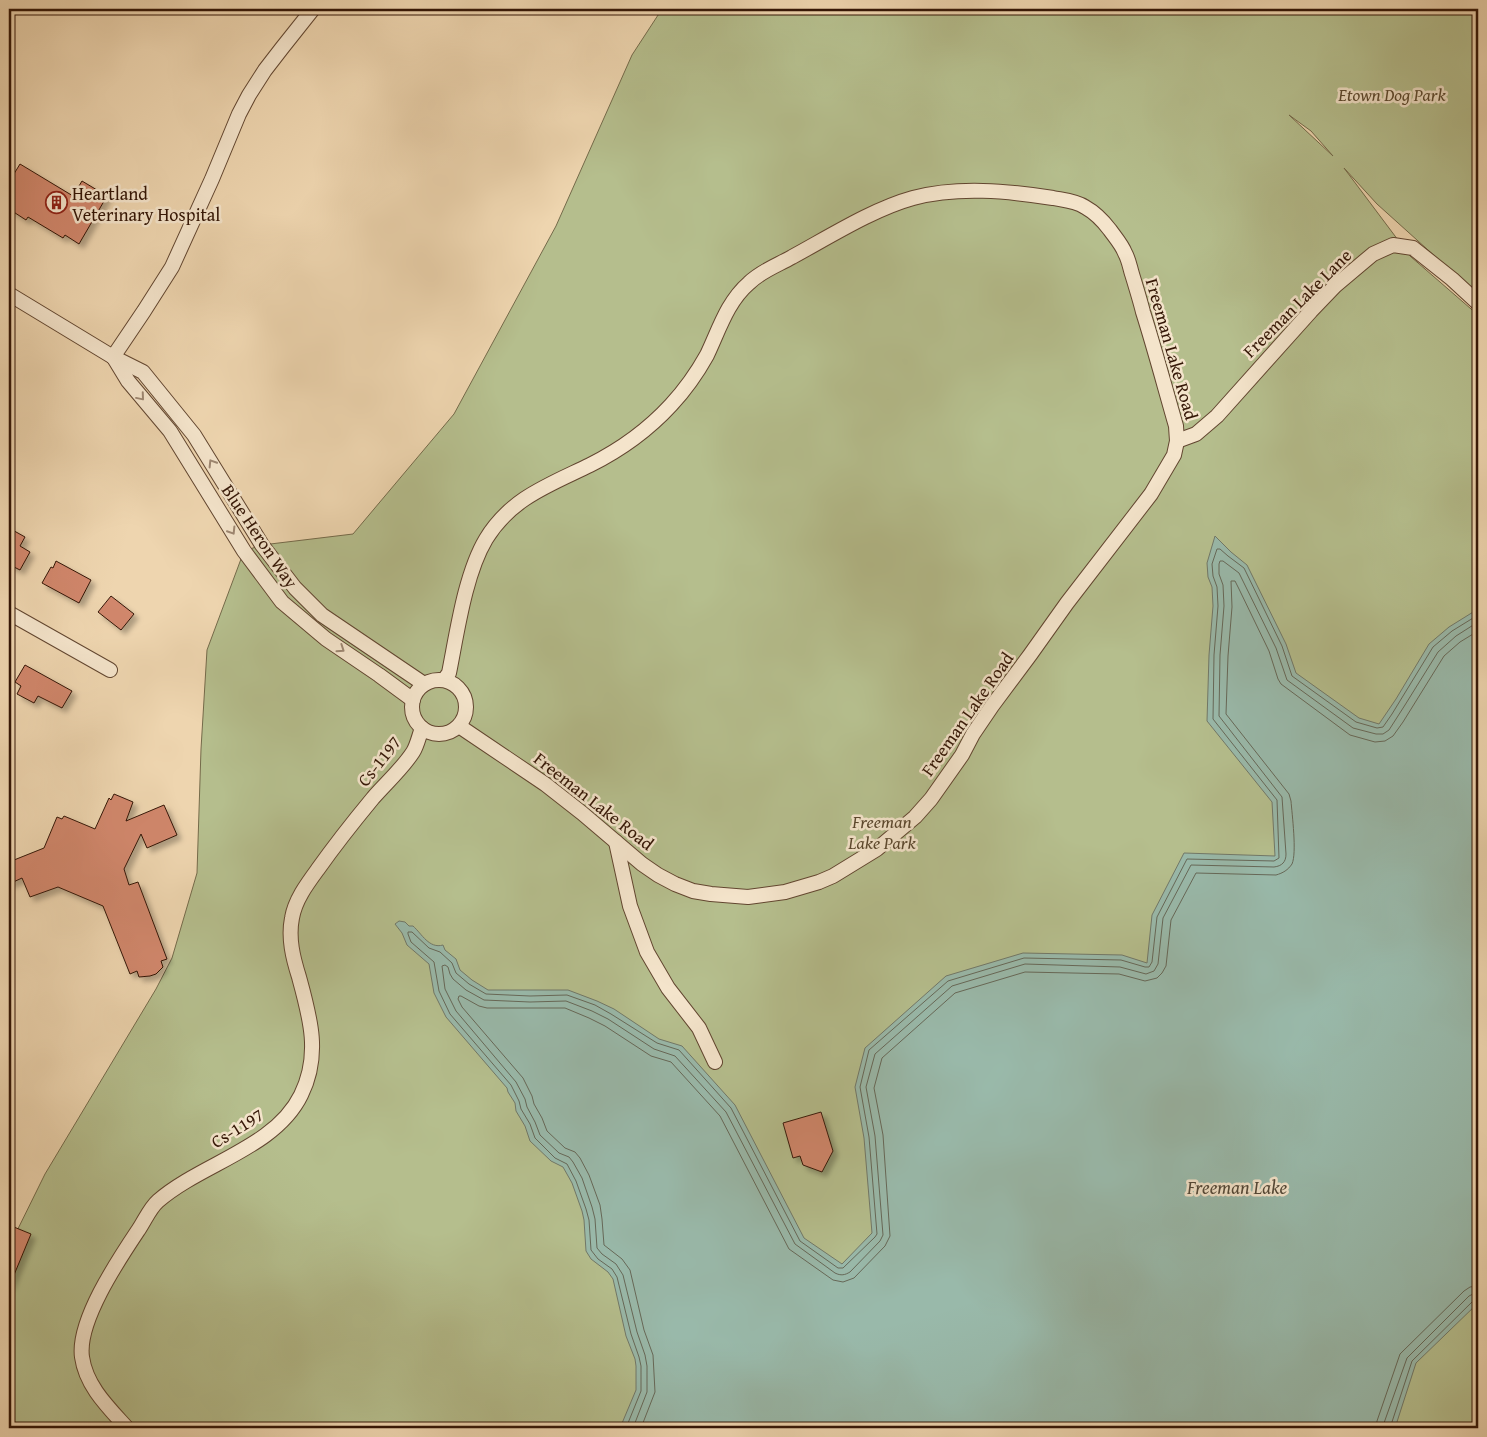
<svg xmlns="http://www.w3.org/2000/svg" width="1487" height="1437" viewBox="0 0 1487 1437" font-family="'Gentium Book Plus',serif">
  <defs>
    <filter id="shadow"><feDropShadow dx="4.5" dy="4.5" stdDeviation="2.5" flood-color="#0004"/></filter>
  </defs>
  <rect width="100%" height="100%" fill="#eed5af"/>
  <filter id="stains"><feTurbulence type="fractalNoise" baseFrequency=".004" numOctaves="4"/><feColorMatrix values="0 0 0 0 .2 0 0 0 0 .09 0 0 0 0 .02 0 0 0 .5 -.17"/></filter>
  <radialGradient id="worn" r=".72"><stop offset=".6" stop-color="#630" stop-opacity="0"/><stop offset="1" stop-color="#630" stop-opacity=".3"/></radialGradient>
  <path fill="#b5be8d" stroke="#746a4a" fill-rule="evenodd" d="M 662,9 L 1478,9 L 1478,295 L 1377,204 L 1344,168 L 1410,256 L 1478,315 L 1478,1428 L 9,1428 L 9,1247 L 45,1174 L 156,989 L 172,958 L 197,873 L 201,749 L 207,650 L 244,551 L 262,545 L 353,534 L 454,414 L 556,226 L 632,55 ZM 1289,115 L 1311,131 L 1333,156 Z"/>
  <path fill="#99b9aa" stroke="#717868" d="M 1215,536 L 1231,552 L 1247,565 L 1286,644 L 1296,673 L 1359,718 L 1379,724 L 1396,699 L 1429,644 L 1449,627 L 1478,609 L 1478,1303 L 1416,1363 L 1395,1428 L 620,1428 L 636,1390 L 636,1366 L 635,1359 L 626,1336 L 613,1279 L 608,1272 L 591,1259 L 586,1251 L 584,1220 L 582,1211 L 572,1183 L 563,1167 L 551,1161 L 530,1141 L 525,1126 L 516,1111 L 515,1103 L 508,1092 L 507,1088 L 446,1017 L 434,993 L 429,964 L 407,945 L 402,933 L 395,924 L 399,921 L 405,922 L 409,926 L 413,926 C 422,934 429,949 443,945 L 445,950 L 456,959 L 460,970 L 472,980 L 488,990 L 568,990 L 597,1001 L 614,1009 L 659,1039 L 682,1046 L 735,1105 L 804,1238 L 842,1264 L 872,1233 L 864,1138 L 855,1087 L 865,1048 L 946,976 L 1023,953 L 1122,955 L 1147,963 L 1152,915 L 1184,853 L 1275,856 L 1272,802 L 1207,721 L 1209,655 L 1213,606 L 1212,587 L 1208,577 L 1207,563 Z"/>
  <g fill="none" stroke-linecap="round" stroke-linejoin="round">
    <g stroke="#666858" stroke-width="1">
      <path d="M 626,1428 L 641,1391 L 641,1366 L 639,1357 L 631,1334 L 617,1277 L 612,1269 L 598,1259 L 591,1250 L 589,1220 L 586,1209 L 576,1181 L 567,1164 L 555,1158 L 535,1138 L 530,1124 L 521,1109 L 519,1101 L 511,1085 L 450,1014 L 439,991 L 434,962 L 411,942 L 408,934 L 408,932 L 412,932 L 429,948 L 440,952 L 452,963 L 456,973 L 469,984 L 486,994 L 530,996 L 567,995 L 595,1005 L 611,1014 L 657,1043 L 679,1050 L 731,1108 L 800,1241 L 838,1268 L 843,1268 L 875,1237 L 877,1234 L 869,1137 L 860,1087 L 869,1050 L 948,981 L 1024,958 L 1121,960 L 1145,967 L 1149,967 L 1152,962 L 1157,917 L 1187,859 L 1274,861 L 1279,858 L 1277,800 L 1213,719 L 1214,655 L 1218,606 L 1217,587 L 1213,576 L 1212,564 L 1217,549 L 1220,549 L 1228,556 L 1244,568 L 1282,646 L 1292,676 L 1356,722 L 1377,728 L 1383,727 L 1392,714 L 1433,647 L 1452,631 L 1478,615"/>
      <path d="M 633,1428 L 647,1392 L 647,1366 L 645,1355 L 637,1332 L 623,1275 L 616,1264 L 602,1254 L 597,1248 L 595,1219 L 592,1207 L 582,1178 L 573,1162 L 569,1157 L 559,1153 L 540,1135 L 535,1122 L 527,1107 L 525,1099 L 516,1082 L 456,1011 L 445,989 L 442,966 L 445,965 L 448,967 L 450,974 L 453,979 L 466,990 L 484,1000 L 530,1002 L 566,1001 L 592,1011 L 608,1019 L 654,1049 L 675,1056 L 726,1112 L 795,1244 L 835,1273 C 841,1276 845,1275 850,1272 L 880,1241 L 883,1235 L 875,1136 L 866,1087 L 875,1054 L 952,986 L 1025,964 L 1120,967 L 1146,974 L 1154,971 L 1158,964 L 1163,918 L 1191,865 L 1274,867 C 1282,866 1286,862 1286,854 L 1282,797 L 1219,716 L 1220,655 L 1224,606 L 1223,585 L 1219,574 L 1219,564 L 1220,561 L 1223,561 L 1239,573 L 1276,648 L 1287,680 L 1353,728 L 1376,734 L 1383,734 L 1389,730 L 1405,705 L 1438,652 L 1456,636 L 1478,622"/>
      <path d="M 641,1428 L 655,1392 L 653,1355 L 644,1330 L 630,1270 L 622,1259 L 604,1245 L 602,1219 L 600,1205 L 589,1175 L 580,1158 L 575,1152 L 565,1148 L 547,1131 L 542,1118 L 534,1104 L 532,1096 L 523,1078 L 462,1007 L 458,999 L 459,996 L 461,996 L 479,1006 L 487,1008 L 565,1008 L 589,1018 L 605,1026 L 651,1056 L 671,1062 L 720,1116 L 789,1249 L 833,1280 L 843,1282 L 854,1278 L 885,1246 L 890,1236 L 883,1135 L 874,1088 L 882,1058 L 955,993 L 1025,972 L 1119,974 L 1145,981 L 1157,978 L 1162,973 L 1166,966 L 1171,920 L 1196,873 L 1276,875 C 1283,873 1288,870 1292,864 C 1297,853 1292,814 1291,801 L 1289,794 L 1226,714 L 1228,656 L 1232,607 L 1231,581 L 1235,581 L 1239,589 L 1269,651 L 1278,679 L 1281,684 L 1350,735 L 1375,742 L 1385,741 L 1393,736 L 1403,722 L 1444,656 L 1460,642 L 1478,631"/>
      <path d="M 1376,1428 L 1377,1421 L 1400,1354 L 1464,1291 L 1470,1287 L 1478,1286"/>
      <path d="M 1384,1428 L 1384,1423 L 1407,1358 L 1469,1296 L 1473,1294 L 1478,1293"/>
      <path d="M 1390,1428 L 1412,1361 L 1473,1301 L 1478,1300"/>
    </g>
  </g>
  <g fill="#d1876c" stroke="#341606" filter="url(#shadow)">
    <path d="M 20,164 L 73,196 L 82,181 L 107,196 L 79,244 L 65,235 L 63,238 L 28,217 L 26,220 L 9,209 L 9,182 Z"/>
    <path d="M 9,528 L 25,537 L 20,546 L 30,552 L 20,570 L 10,565 L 9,567 Z"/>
    <path d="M 56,561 L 91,580 L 79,603 L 42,583 L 51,567 L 53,568 Z"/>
    <path d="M 111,596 L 134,614 L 121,630 L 98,612 Z"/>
    <path d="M 25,665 L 72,691 L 62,708 L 38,696 L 34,703 L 17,694 L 21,686 L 15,682 Z"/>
    <path d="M 114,794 L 133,802 L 126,821 L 164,805 L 177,835 L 147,848 L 141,834 L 124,869 L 129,885 L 138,882 L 167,959 L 161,961 L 163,967 L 156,974 L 150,976 L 139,977 L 137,971 L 130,974 L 103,906 L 58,887 L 30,897 L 22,878 L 9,884 L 9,862 L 44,848 L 57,817 L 62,819 L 64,816 L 95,829 L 109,798 L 111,800 Z"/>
    <path d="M 821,1112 L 833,1151 L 822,1172 L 803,1165 L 800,1156 L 793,1158 L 783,1123 Z"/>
    <path d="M 9,1225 L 31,1234 L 9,1287 Z"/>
  </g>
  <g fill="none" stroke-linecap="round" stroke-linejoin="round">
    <defs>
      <g id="minor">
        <path d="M 9,294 L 113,357 L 143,372 L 194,435 L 262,545 L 295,588 L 322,615 L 424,684"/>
        <path d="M 113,357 L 144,311 L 172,267 L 212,179 L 239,114 L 249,95 L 265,70 L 282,48 L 313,9"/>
        <path d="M 114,358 L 128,381 L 170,431 L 244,551 L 282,602 L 326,639 L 379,675 L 413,700"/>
        <path d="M 1177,441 L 1196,434 L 1217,416 L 1311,311 L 1335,286 L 1373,254 L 1393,245 L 1413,248 L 1452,279 L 1478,303"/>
        <path d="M 9,613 L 110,670"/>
        <circle cx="439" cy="707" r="27"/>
        <path d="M 444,680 L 449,673 C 457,633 465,574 486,539 C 511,498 549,485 590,465 C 620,450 648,430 671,405 C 685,390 697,373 707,355 C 719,330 727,302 749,283 C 761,271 778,265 792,257 C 829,237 873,209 913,198 C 958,186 1008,191 1053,198 C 1063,200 1076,201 1085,207 C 1094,212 1104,222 1110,230 C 1115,237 1122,245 1125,253 C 1129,260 1130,268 1132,274 C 1136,287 1140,300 1143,312 C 1155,350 1165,388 1176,426 L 1177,441 L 1174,455 L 1151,494 L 1067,603 L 1030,655 L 992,706 L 973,734 L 962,755 L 931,799 L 915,817 L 877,849 L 833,876 L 819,882 L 785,892 L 748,897 L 711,894 L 693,891 L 675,884 L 658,875 L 642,864 L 582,813 L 545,784 L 459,726"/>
        <path d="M 616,842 L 630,906 L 647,952 L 668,988 L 699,1028 L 715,1062"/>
        <path d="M 127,1428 C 108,1407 86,1386 82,1357 C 77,1321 119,1259 139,1229 C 145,1220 150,1208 158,1201 C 202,1163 275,1148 301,1095 C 321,1055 310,1017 299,977 C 293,958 288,938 292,918 C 295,900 307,884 318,869 C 335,845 354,821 373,798 C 386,783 402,769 413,752 C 417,746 419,736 422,728"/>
      </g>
    </defs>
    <use href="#minor" stroke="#624630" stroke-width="16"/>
    <use href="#minor" stroke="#f4e4cb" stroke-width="14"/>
  </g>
  <defs><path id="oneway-chevron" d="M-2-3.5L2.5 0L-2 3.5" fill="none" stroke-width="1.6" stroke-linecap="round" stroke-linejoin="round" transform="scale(1.25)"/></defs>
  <g stroke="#9e8772">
    <use href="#oneway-chevron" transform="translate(141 397) rotate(50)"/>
    <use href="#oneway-chevron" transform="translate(212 463) rotate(-122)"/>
    <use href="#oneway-chevron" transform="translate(232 531) rotate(58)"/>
    <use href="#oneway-chevron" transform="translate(341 649) rotate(34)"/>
  </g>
  <defs>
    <symbol id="building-ring" viewBox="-11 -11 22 22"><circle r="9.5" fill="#f4e4cb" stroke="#8f2418" stroke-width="1.5"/><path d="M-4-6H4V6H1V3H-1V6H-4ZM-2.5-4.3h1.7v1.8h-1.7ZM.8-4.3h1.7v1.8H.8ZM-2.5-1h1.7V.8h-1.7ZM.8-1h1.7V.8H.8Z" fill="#8f2418"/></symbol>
  </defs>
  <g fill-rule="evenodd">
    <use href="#building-ring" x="44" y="190" width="25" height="25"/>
  </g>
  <g text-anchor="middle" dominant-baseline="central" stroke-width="5" stroke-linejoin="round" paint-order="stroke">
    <g font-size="18" font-style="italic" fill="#5b482e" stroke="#f4e4cb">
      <text x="1392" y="94">Etown Dog Park</text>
      <text x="882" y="821">Freeman<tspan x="882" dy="21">Lake Park</tspan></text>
    </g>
    <g font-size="18" fill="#341606" stroke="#f4e4cb" text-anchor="start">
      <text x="72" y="193">Heartland<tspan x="72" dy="21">Veterinary Hospital</tspan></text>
    </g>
    <g font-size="18" fill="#341606" stroke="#f4e4cb">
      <text transform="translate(1297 303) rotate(-45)">Freeman Lake Lane</text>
      <text transform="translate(1172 349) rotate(74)">Freeman Lake Road</text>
      <text transform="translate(260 536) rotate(56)">Blue Heron Way</text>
      <text transform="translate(967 714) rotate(-55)">Freeman Lake Road</text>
      <text transform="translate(379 761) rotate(-52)">Cs-1197</text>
      <text transform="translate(594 801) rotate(38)">Freeman Lake Road</text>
      <text transform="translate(237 1128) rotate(-32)">Cs-1197</text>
    </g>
    <g font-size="19" font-style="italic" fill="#524737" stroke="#f4e4cb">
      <text x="1237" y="1187">Freeman Lake</text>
    </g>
  </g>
  <rect width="1487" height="1437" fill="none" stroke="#eed5af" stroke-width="30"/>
  <rect x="10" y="10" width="1467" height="1417" fill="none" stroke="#341606" stroke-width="2.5"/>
  <rect x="15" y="15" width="1457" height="1407" fill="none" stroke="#341606"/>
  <rect width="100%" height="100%" filter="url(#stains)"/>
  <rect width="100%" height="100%" fill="url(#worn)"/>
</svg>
